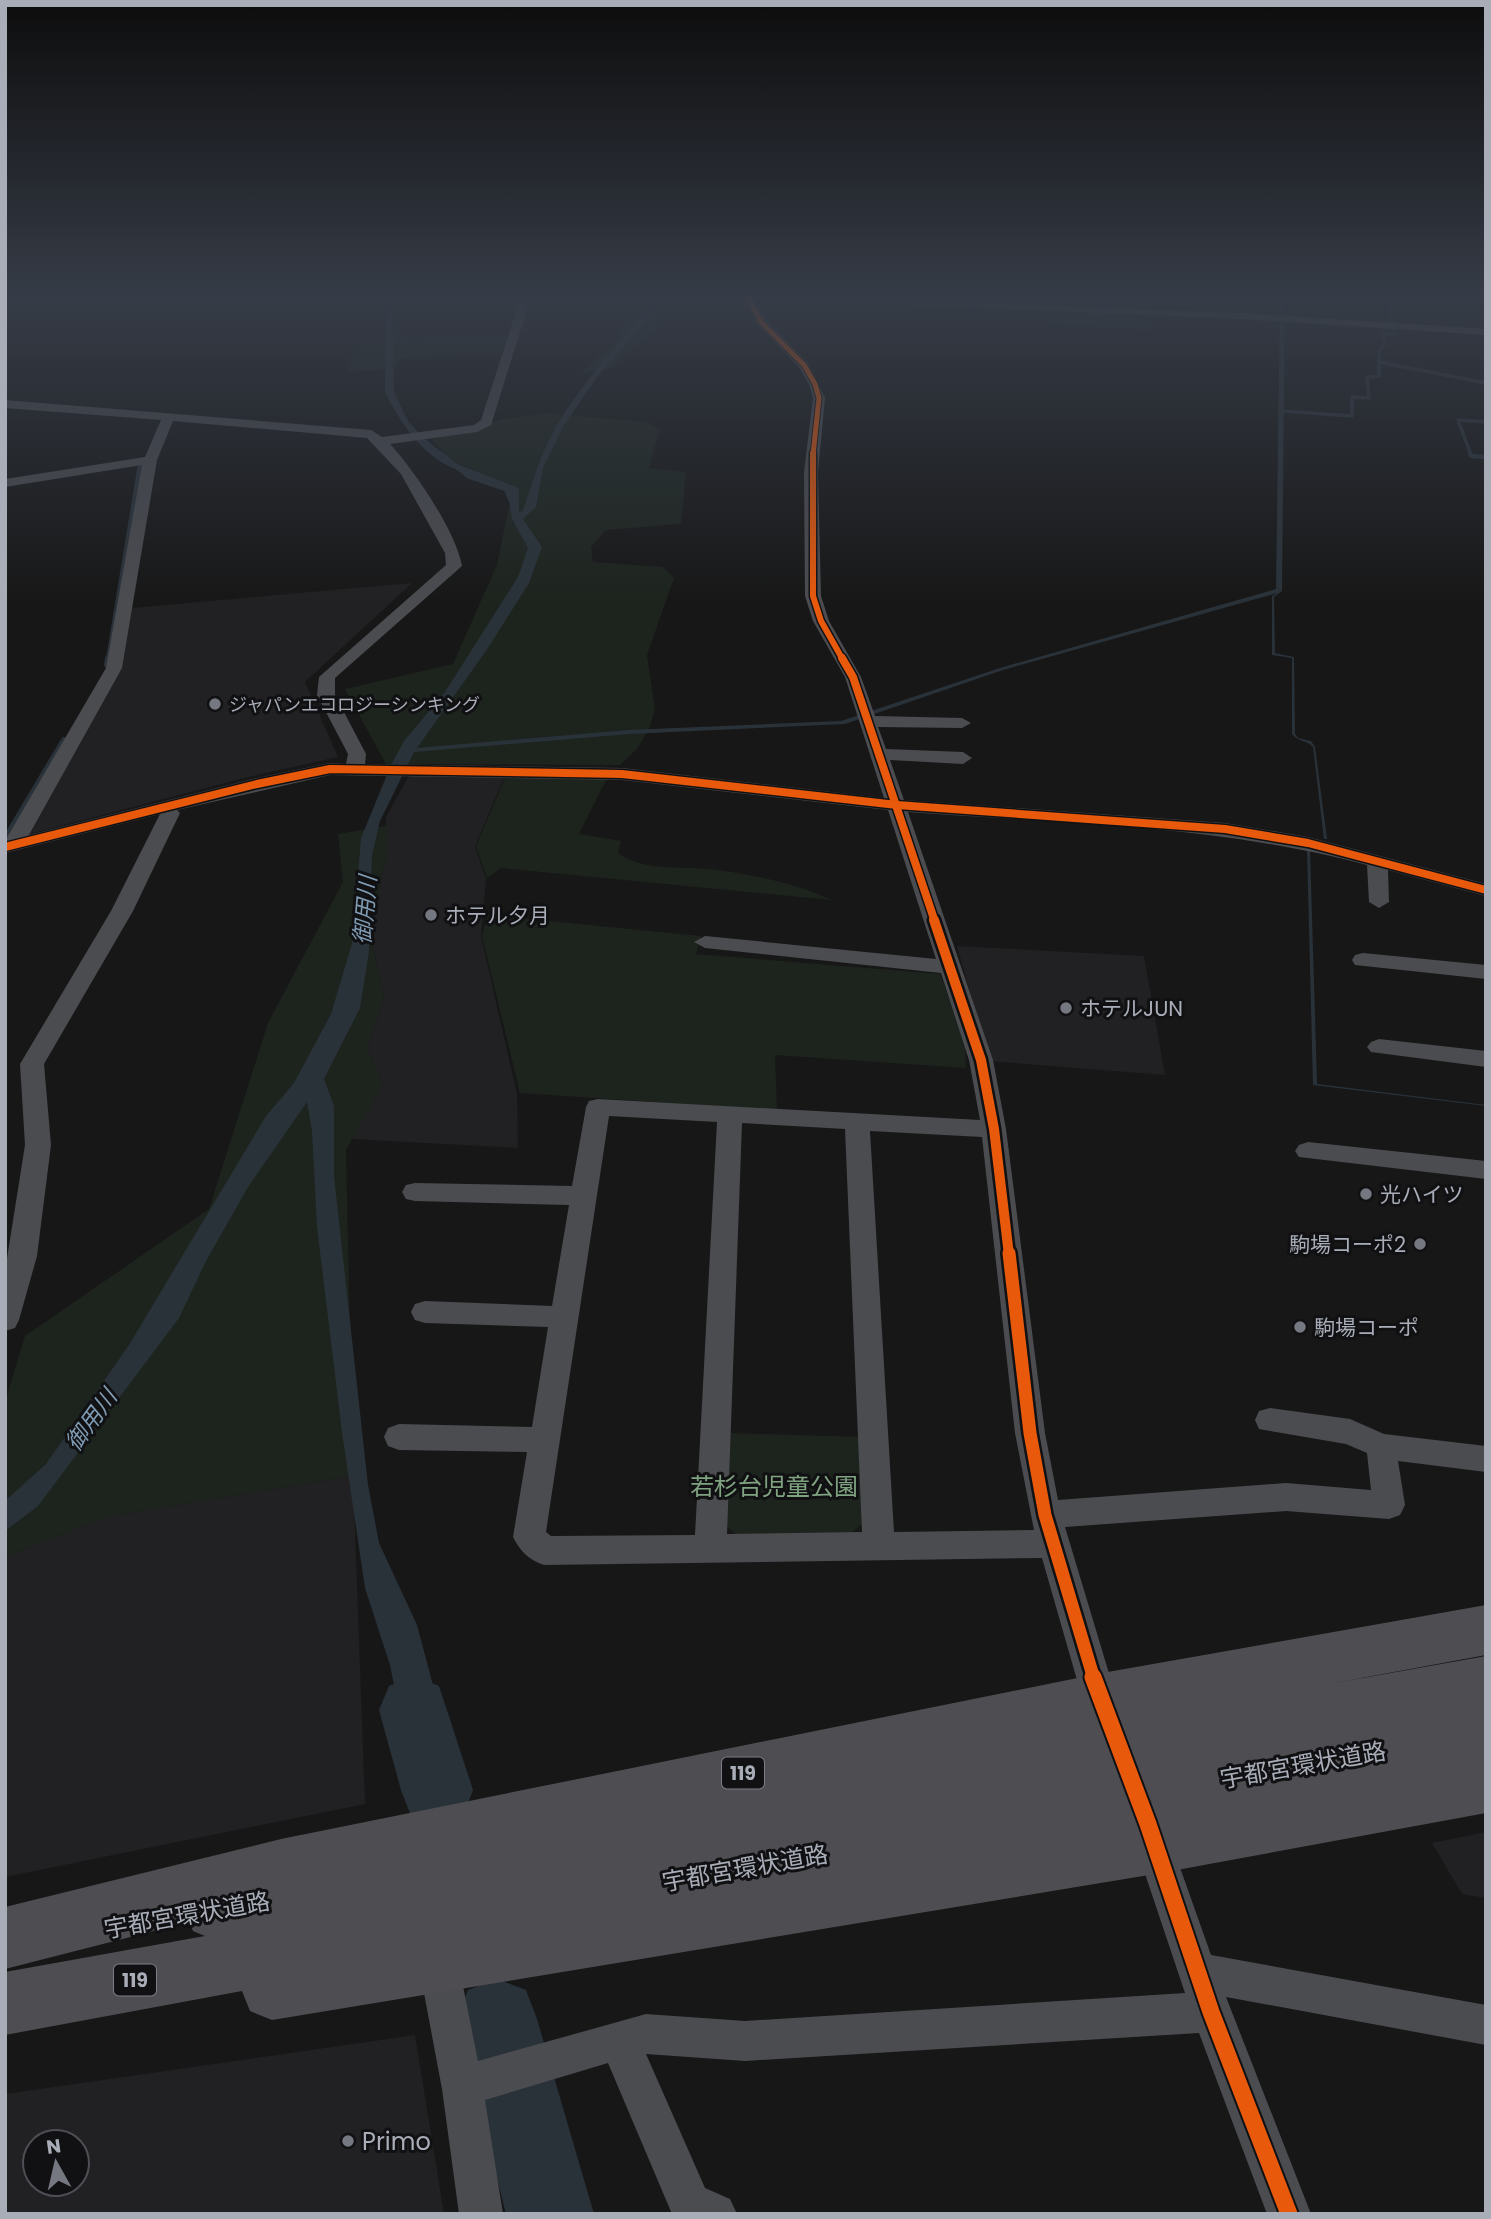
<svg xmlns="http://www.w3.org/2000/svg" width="1491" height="2219" viewBox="0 0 1491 2219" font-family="Poppins,'Noto Sans JP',sans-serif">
  <rect width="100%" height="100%" fill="#171717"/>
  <g fill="#212123" fill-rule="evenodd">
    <path d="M 412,583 L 305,682 L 338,757 L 244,778 L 30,834 L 122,665 L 131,608 Z"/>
    <path d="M 410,774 L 505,776 L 475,846 L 486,879 L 481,936 L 517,1094 L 518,1148 L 352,1139 L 383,1084 L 367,1048 L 384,999 L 370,932 L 386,857 L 386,817 Z"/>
    <path d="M 957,946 L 1144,956 L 1165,1075 L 989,1061 Z"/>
    <path d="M 353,1476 L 365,1804 L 5,1877 L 5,1557 L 109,1516 Z"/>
    <path d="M 1486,1832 L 1486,1898 L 1462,1894 L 1432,1843 Z"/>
    <path d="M 415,2035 L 444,2214 L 5,2214 L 5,2094 ZM 77,2142 L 77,2184 L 35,2184 L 35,2142 Z"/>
  </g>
  <g fill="#1d241e">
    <path d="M 658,293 L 680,293 L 644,341 L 610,369 L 580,374 L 615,341 L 633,312 Z"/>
    <path d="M 1048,310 L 1152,315 L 1152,330 L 1048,323 Z"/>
    <path d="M 388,328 L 397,328 L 404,337 L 510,335 L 501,354 L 399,358 L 396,369 L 346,372 L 355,347 L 383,345 Z"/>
    <path d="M 547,413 L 647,422 L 660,430 L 649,468 L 686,472 L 681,524 L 606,530 L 591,547 L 593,562 L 663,567 L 674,578 L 647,655 L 655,709 L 649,729 L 637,749 L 620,765 L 386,764 L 345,689 L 453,664 L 497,565 L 513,487 L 450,460 L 431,439 L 508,418 Z"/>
    <path d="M 506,776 L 608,776 L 579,834 L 621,841 L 618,853 C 645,873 685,865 717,870 C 755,875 798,884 832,900 L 501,868 L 487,878 L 476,846 Z"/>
    <path d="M 386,826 L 386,857 L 370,932 L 384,999 L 367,1048 L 383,1084 L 346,1150 L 353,1476 L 109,1516 L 5,1557 L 5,1402 L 25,1336 L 209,1209 L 268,1023 L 343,882 L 338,834 Z"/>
    <path d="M 488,915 L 701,936 L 696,954 L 940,974 L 965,1042 L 966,1068 L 775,1055 L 777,1110 L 520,1093 L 482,936 Z"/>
    <path d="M 725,1433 L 863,1437 L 866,1520 L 849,1535 L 739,1536 L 720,1522 Z"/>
  </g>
  <g fill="#2a3239">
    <path d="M 386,293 L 392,293 L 394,392 L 408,421 L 442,458 L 519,488 L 519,513 L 523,510 C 532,484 539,459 552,434 C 578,386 617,347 651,304 L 661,293 L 669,293 L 598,376 L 564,425 L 543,468 L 536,507 L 523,519 L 542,547 L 529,583 L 488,648 L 417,748 L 629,730 L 841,721 L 1000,668 L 1276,589 L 1280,293 L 1285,293 L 1282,591 L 1274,597 L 1275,653 L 1294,657 L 1295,734 L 1298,738 L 1311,741 L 1315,747 L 1327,839 L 1324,839 L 1313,747 C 1307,740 1298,742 1292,734 L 1292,658 L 1272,655 L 1272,596 L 1277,593 L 1003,670 L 845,724 L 629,734 L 414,752 L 380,821 L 372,855 L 369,951 L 360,1008 L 324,1079 L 334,1106 L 334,1176 L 368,1485 L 379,1543 L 417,1625 L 456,1772 L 413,1779 L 390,1665 L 365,1588 L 342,1432 L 317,1227 L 312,1131 L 307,1102 L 248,1187 L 206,1261 L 179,1318 L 38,1506 L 5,1531 L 5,1501 L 46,1464 L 129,1345 L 266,1116 L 294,1083 L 331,1014 L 353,940 L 361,838 L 391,765 L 404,741 L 445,692 L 518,577 L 528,548 L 512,519 L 507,488 C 490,479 472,477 455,469 C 423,456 399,422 385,392 Z"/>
    <path d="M 1307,849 L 1310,850 L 1317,1084 L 1486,1105 L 1486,1106 L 1313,1085 Z"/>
    <path d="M 526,2022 L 540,2093 L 578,2214 L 529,2214 L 482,2029 Z"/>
  </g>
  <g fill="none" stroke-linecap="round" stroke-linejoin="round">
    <g stroke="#2a3239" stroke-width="3.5">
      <path d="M 1389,306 L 1394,325"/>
      <path d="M 1379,362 L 1486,383"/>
      <path d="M 1282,411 L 1352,416 L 1352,397 L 1369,398 L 1367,377 L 1379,376 L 1379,352 L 1385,343 L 1383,334 L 1394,334 L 1394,327"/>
      <path d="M 419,436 L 442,455"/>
      <path d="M 1471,455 L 1458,420 L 1486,422"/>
    </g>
    <g stroke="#2a3239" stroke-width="4.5">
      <path d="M 440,453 L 468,476 L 506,489 L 511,501"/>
      <path d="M 1470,453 L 1471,456 L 1486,457"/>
      <path d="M 108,660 L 140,465"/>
    </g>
    <g stroke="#2a3239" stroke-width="6">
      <path d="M 107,665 L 108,658"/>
      <path d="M 5,839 L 64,740"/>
    </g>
    <g fill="#2a3239" fill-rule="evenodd">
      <path d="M 414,1676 L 439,1686 L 473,1790 L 463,1816 L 437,1826 L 411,1816 L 401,1790 L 379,1710 L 389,1686 Z"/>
      <path d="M 497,1979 L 526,1990 L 537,2019 L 594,2214 L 506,2214 L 457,2019 L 468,1990 Z"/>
    </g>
    <g fill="#4b4c50" fill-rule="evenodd">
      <path d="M 522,293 L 532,293 L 491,425 L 477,432 L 390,444 C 414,470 456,531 462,566 L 335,678 L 335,695 L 366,754 L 365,764 L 622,768 L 884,798 L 845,677 L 813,621 L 805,596 L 804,472 L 813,398 L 809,384 L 799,367 L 757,324 L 741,293 L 1242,313 L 1486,329 L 1486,335 L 1242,319 L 754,298 L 766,320 L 808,363 L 825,398 L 818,472 L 821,596 L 829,621 L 861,677 L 875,716 L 962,718 L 971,723 L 962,728 L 878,727 L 886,749 L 963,752 L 972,758 L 963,764 L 890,760 L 904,800 L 1225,823 L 1308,837 L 1486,884 L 1486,896 L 1388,870 L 1389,902 L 1379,908 L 1369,902 L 1367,865 C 1217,825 1061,823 908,812 L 993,1060 L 1006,1129 L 1045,1433 L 1058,1500 L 1286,1483 L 1371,1490 L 1367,1453 L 1346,1444 L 1259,1429 L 1255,1420 L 1259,1411 L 1270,1408 L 1350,1419 L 1384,1434 L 1486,1446 L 1486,1472 L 1398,1461 L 1405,1505 L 1400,1515 L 1389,1519 L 1286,1511 L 1065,1527 L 1111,1680 L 1122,1706 L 1117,1718 L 1105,1723 L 1093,1718 L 1077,1680 L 1042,1558 L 544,1565 C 529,1560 520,1551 513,1537 L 527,1452 L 399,1450 L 388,1446 L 384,1437 L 388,1428 L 399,1424 L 532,1427 L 548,1327 L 425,1323 L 415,1320 L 411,1312 L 415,1304 L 425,1301 L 552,1306 L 569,1205 L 415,1201 L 406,1199 L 402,1192 L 406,1185 L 415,1183 L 572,1186 L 586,1107 L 589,1101 L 598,1099 L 980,1120 L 969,1060 L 941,973 L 705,948 L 694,942 L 705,936 L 936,959 L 888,810 L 622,780 L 330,775 L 177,810 L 180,813 L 133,911 L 44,1064 L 51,1145 L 37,1256 L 19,1320 L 15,1328 L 5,1331 L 5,1271 L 25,1145 L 20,1064 L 111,911 L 160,814 L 5,853 L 5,841 L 106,668 L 142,465 L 5,487 L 5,479 L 145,457 L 161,420 L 5,408 L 5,400 L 371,430 L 382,437 L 474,425 L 481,420 ZM 173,421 L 367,438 L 401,474 L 445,553 L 446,565 L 319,677 L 317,695 L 348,754 L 346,764 L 330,763 L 257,778 L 29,835 L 122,668 L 157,460 ZM 609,1116 L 717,1122 L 695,1535 L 551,1536 L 546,1532 ZM 742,1123 L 845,1129 L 862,1532 L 727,1534 ZM 870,1131 L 982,1137 L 1015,1433 L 1034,1530 L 894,1532 Z"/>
      <path d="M 1363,953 L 1486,965 L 1486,979 L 1355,965 L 1352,960 L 1355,955 Z"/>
      <path d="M 1379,1039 L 1486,1051 L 1486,1067 L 1371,1052 L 1367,1047 L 1371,1042 Z"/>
      <path d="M 1308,1142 L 1486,1161 L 1486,1179 L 1299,1157 L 1295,1151 L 1299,1145 Z"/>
      <path d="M 1153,1822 L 1166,1828 L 1211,1955 L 1486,2005 L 1486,2045 L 1226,1997 L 1311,2214 L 1267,2214 L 1199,2033 L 745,2061 L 646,2054 L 705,2188 L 730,2199 L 737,2214 L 672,2214 L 608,2063 L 485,2100 L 503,2214 L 459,2214 L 442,2089 L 418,1961 L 424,1947 L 438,1941 L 452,1947 L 458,1961 L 478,2061 L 646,2014 L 745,2021 L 1185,1993 L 1134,1841 L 1140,1828 Z"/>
    </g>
    <path fill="#4e4e52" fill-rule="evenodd" d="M 1486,1605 L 1486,1655 L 1329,1684 L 1486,1656 L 1486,1813 L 1155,1874 L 272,2020 L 250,2011 L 242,1991 L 5,2035 L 5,1972 L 205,1936 L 193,1931 L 189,1922 L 5,1969 L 5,1907 L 281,1839 L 1102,1673 Z"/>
    <defs>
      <path id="cycleway-far5" d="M 746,293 L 761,322 L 804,365 L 815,384 L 819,398 L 813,455"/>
      <path id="cycleway-far4" d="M 813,453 L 813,596 L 821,621 L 843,660"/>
      <g id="cycleway-far3">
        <path d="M 842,658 L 853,677 L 935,922"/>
        <path d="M 5,847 L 257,784 L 330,769 L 622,774 L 897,805 L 1225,829 L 1308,843 L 1486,890"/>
      </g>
      <path id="cycleway-far2" d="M 934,920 L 981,1060 L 994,1129 L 1009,1255"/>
      <path id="cycleway-far1" d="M 1009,1253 L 1030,1433 L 1045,1515 L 1094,1679"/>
      <path id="cycleway" d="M 1093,1677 L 1148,1824 L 1211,2012 L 1289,2214"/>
    </defs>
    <use href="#cycleway-far5" stroke="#111113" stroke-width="7"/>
    <use href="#cycleway-far4" stroke="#111113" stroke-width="9"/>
    <use href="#cycleway-far3" stroke="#111113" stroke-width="11"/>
    <use href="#cycleway-far2" stroke="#111113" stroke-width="15"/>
    <use href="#cycleway-far1" stroke="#111113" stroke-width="18"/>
    <use href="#cycleway" stroke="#111113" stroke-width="21"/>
    <use href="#cycleway-far5" stroke="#e8590c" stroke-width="5"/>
    <use href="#cycleway-far4" stroke="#e8590c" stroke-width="6"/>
    <use href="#cycleway-far3" stroke="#e8590c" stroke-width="8"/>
    <use href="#cycleway-far2" stroke="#e8590c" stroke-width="10"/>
    <use href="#cycleway-far1" stroke="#e8590c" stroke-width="13"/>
    <use href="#cycleway" stroke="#e8590c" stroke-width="17"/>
  </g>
  <linearGradient id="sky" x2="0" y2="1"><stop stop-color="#0d0d0d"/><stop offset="0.49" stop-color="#363c47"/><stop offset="1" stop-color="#363c47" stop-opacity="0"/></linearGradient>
  <rect width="1491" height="604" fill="url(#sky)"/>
  <g fill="#757880" stroke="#111113" stroke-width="2.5">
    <circle cx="215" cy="704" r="7"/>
    <circle cx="431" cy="915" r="7"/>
    <circle cx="1066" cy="1008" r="7"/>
    <circle cx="1366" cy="1194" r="7"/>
    <circle cx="1420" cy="1244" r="7"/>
    <circle cx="1300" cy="1327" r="7"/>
    <circle cx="348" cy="2141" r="7"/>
  </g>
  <g text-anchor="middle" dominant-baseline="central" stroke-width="6" stroke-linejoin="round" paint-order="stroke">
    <g font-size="18" fill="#a8adb8" stroke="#111113" text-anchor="start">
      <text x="229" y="704">ジャパンエコロジーシンキング</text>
    </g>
    <g fill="#111113" stroke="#7b7e86" stroke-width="2">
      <rect x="722" y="1757.5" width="42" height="31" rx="5"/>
      <rect x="114" y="1964.5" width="42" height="31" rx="5"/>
    </g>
    <g font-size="19" font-weight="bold" fill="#a8adb8">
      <text x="743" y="1773">119</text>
      <text x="135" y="1980">119</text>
    </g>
    <g font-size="21" fill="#a8adb8" stroke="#111113" text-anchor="start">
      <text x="445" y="915">ホテル夕月</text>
      <text x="1080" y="1008">ホテルJUN</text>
      <text x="1380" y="1194">光ハイツ</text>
      <text x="1406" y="1244" text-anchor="end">駒場コーポ2</text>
      <text x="1314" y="1327">駒場コーポ</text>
    </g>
    <g font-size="23" font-style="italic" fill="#7f9bb3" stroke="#111113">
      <text transform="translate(365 910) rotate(-85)">御用川</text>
      <text transform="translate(91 1420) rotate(-54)">御用川</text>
    </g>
    <g font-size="24" fill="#7fa381" stroke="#111113">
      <text x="774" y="1486">若杉台児童公園</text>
    </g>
    <g font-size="24" fill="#a8adb8" stroke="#111113">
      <text transform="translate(1303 1765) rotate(-10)">宇都宮環状道路</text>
      <text transform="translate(745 1868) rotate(-10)">宇都宮環状道路</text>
      <text transform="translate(187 1915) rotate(-10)">宇都宮環状道路</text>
    </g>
    <g font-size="24" fill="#a8adb8" stroke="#111113" text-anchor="start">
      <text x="362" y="2141">Primo</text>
    </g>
  </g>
  <rect width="1491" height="2219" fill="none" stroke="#a8adb8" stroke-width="14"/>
  <g transform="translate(56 2163) rotate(352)"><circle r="33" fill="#111113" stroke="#4d4f55" stroke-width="2"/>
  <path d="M0-5L12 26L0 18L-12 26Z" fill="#757880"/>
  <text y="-10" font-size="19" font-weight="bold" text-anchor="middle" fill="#a8adb8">N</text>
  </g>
</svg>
